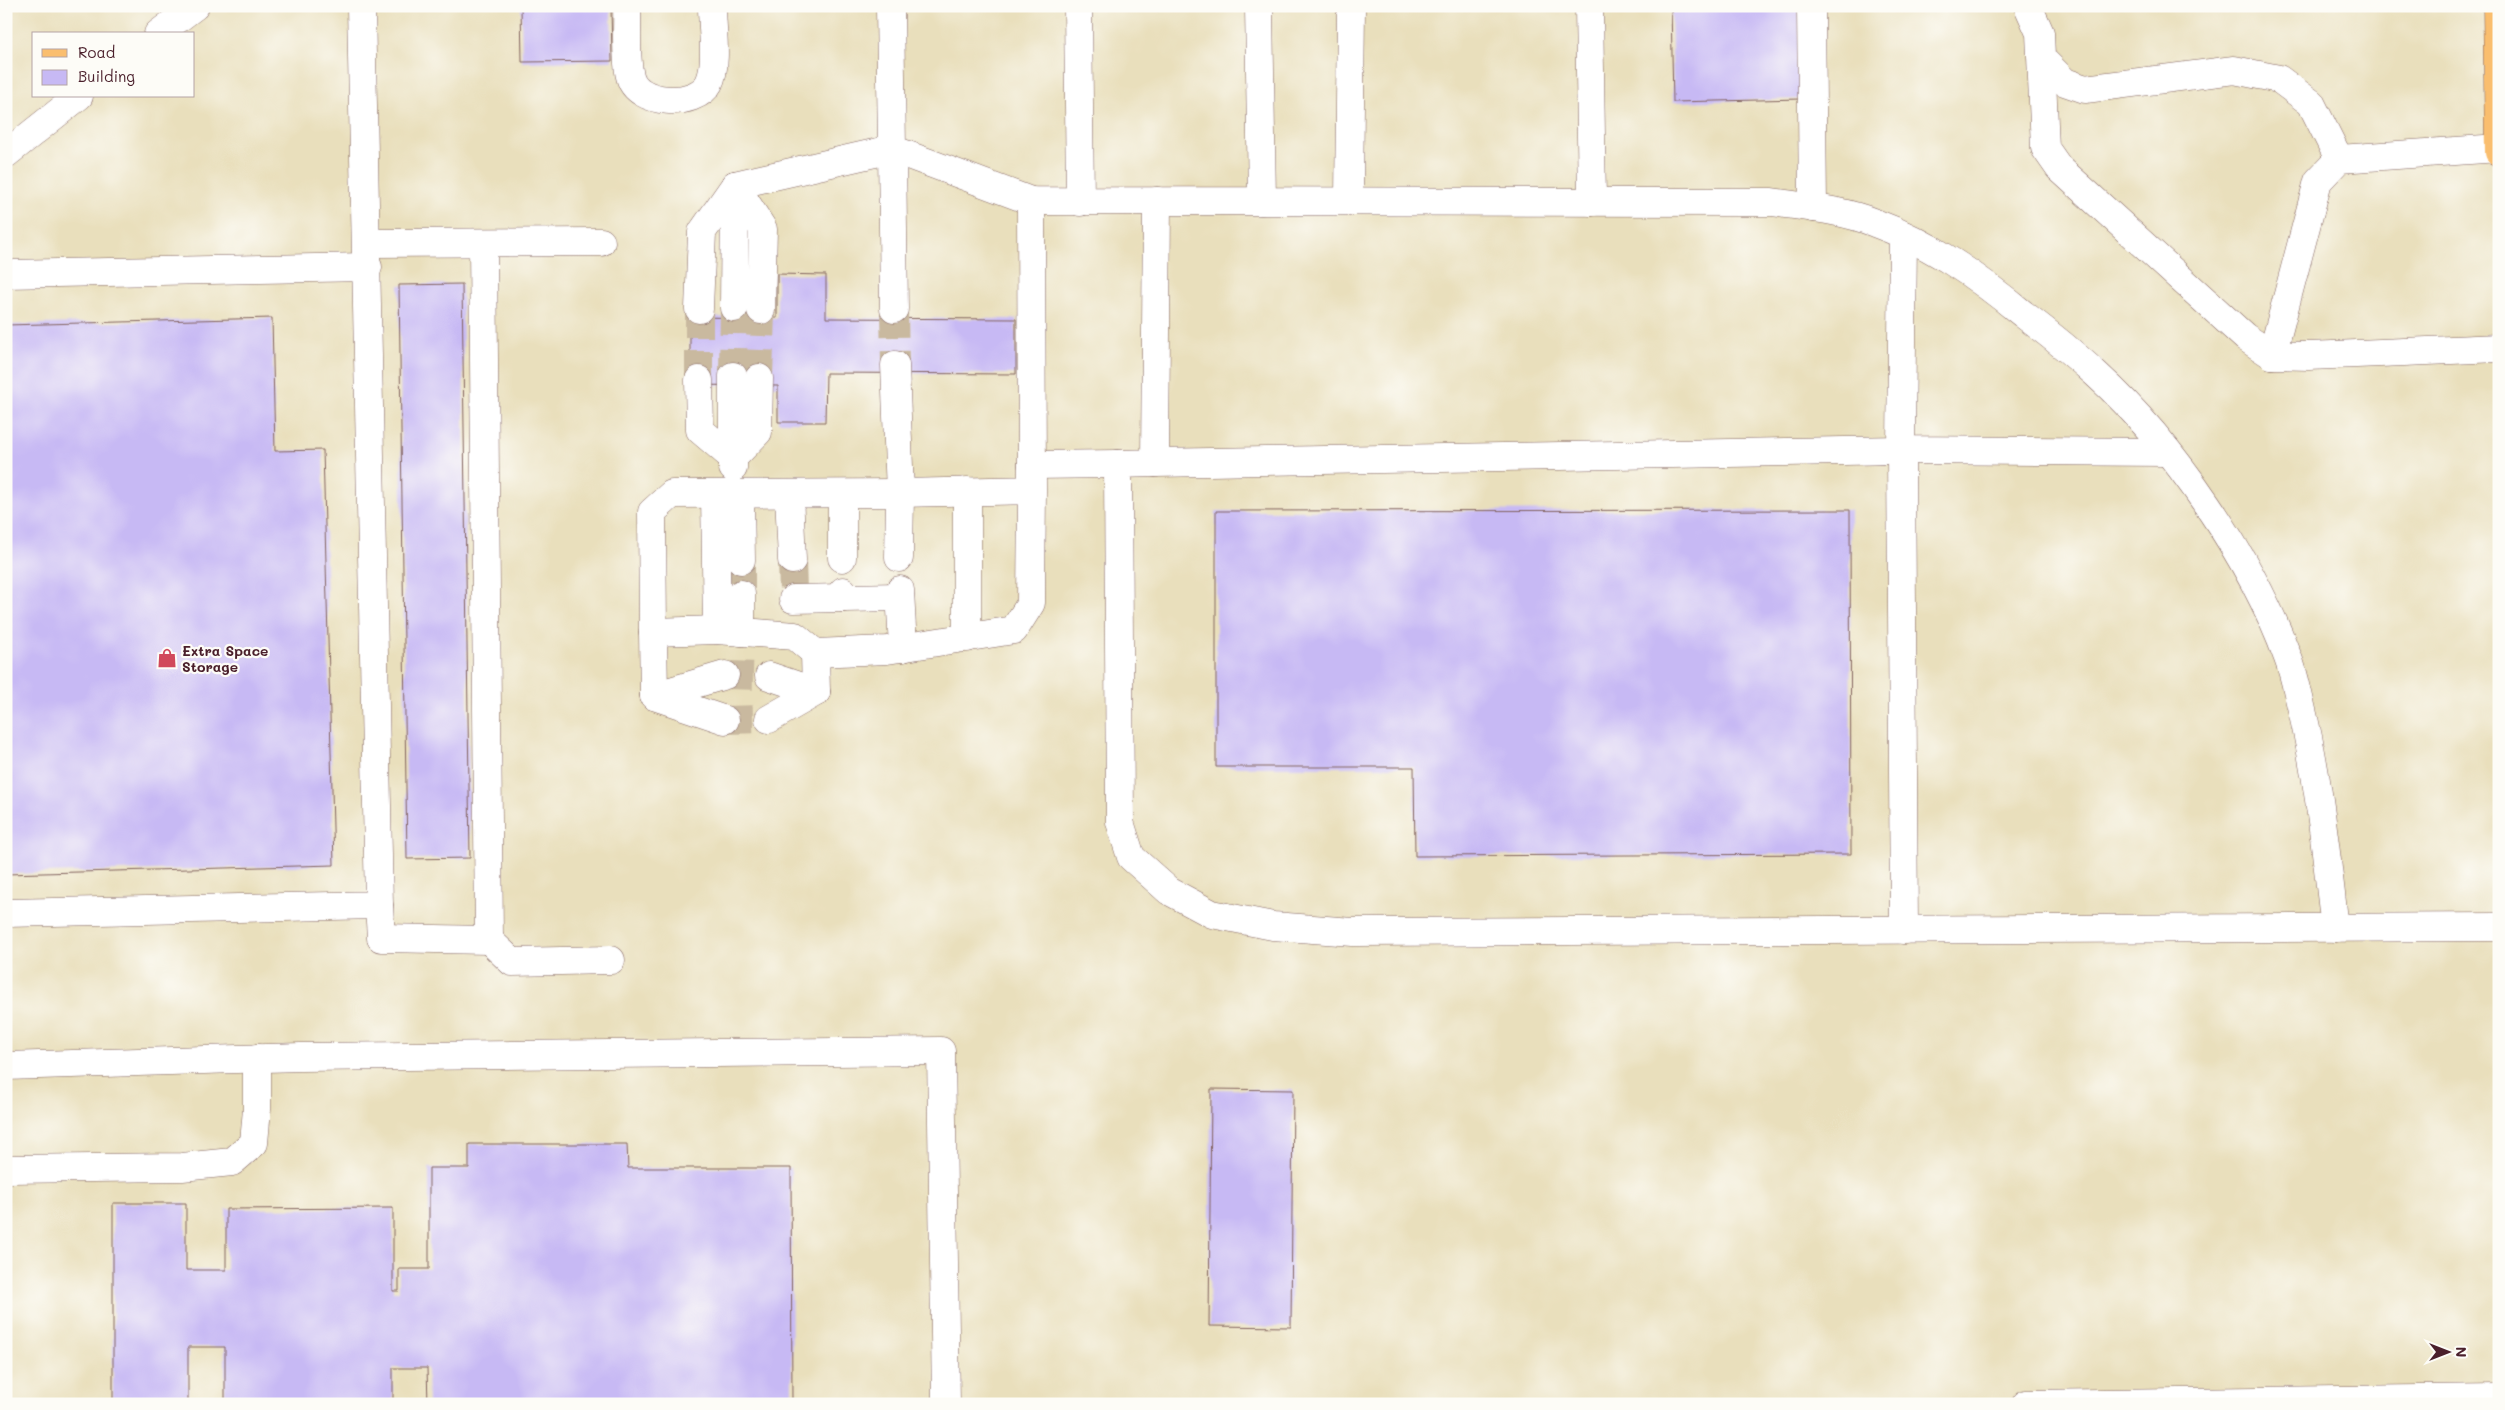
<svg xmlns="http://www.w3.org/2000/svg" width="2505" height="1410" viewBox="0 0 2505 1410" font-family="Mali,sans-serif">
  <rect width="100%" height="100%" fill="#fdfcf7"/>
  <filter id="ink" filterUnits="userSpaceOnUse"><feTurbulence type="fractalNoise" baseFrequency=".02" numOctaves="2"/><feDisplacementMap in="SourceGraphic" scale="10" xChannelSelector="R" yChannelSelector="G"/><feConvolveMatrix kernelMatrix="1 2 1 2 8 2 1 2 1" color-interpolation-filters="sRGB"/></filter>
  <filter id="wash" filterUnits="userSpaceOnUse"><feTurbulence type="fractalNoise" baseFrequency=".0096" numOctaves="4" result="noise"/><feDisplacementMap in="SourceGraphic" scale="20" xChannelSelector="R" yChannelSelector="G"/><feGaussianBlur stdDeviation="1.12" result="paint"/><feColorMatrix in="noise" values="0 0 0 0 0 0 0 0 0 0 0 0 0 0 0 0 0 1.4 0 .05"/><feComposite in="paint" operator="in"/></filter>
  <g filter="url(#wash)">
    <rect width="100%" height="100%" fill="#e9dfbc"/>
    <g id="blocks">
      <g fill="#c7b9f4">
        <path d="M 521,6 L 611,6 L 612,61 L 522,62 Z"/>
        <path d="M 1671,6 L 1799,6 L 1801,99 L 1673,102 Z"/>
        <path d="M 777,274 L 826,275 L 826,318 L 1016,319 L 1016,374 L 826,373 L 825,422 L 778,422 L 778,386 L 690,385 L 690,317 L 777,318 Z"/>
        <path d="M 462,284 L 470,858 L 407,859 L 399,285 Z"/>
        <path d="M 272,318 L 275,451 L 323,450 L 334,865 L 6,874 L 6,325 Z"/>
        <path d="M 1850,510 L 1851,854 L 1415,856 L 1414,767 L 1216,767 L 1216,511 Z"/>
        <path d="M 1211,1089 L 1293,1090 L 1291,1327 L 1209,1326 Z"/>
        <path d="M 469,1144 L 627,1144 L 628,1168 L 791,1168 L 792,1404 L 428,1404 L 427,1368 L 393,1368 L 393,1404 L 225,1404 L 225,1347 L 188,1347 L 188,1404 L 113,1404 L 113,1203 L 186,1203 L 186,1270 L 226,1270 L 226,1209 L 393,1208 L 393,1291 L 399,1291 L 399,1269 L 429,1269 L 429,1168 L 469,1168 Z"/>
      </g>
    </g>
  </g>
  <g filter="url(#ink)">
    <use href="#blocks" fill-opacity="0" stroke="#82625e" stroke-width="1"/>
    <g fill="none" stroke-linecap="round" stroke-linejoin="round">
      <g stroke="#c9b99f" stroke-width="28" stroke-dasharray="28 14" stroke-linecap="butt">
        <path d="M 699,309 L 699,380"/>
        <path d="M 894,309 L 895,365"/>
        <path d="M 733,376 L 734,308"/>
        <path d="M 759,378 L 761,310"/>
        <path d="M 741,560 L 741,594"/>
        <path d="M 792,560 L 793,592"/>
        <path d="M 725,675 L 769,676"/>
        <path d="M 725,720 L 769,719"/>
      </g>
      <defs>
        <g id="minor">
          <path d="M 627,6 C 628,26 625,58 630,76 C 636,105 696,108 709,83 C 718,65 712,27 712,6"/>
          <path d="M 890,6 L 892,149 L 1031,201 L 1772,202 C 1806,207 1843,210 1875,223 C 1930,243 1978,277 2023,314 C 2048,333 2073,353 2096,374 C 2174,445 2252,559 2288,658 C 2294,673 2297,690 2301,706 C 2319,779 2326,853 2335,928"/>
          <path d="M 1078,6 L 1080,202"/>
          <path d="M 1259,6 L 1262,201"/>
          <path d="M 1589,6 L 1592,202"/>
          <path d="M 1811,6 L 1813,208"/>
          <path d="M 2028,6 L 2040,33 L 2045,148 L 2059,168 L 2245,337 L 2272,355 L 2309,356 L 2499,348"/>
          <path d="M 158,34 L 195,6"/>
          <path d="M 2042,59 L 2065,82 L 2085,89 L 2234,70 L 2279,79 L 2311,103 L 2339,159"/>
          <path d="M 6,154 L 79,96"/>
          <path d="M 735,185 L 763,229 L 761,310"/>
          <path d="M 1031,201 L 1032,490 L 900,493 L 672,494 L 652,512 L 653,632 L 717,630 L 795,636 L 815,653 L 887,650 L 1014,630 L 1031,603 L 1032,490"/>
          <path d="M 1157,201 L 1155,463 L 1118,464 L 1120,822 L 1131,857 L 1169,891 L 1212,914 L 1273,926 L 1353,932 L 2499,927"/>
          <path d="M 1349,201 L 1351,6"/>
          <path d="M 1903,235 L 1901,450 L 2166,452"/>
          <path d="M 368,243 L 601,242"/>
          <path d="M 6,274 L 368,267"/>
          <path d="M 734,308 L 735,185"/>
          <path d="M 699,309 L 702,232 L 735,185 L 892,149 L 894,309"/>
          <path d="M 2272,355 L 2318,181 L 2339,159 L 2499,148"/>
          <path d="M 895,365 L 900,493 L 899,558"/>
          <path d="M 733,376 L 733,468"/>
          <path d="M 699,380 L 700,430 L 733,458 L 758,432 L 759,378"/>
          <path d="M 1155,463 L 1901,450 L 1904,930"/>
          <path d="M 1032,465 L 1118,464"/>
          <path d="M 967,491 L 967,638"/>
          <path d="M 789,494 L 792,560"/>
          <path d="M 842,494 L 842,558"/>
          <path d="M 715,495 L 717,630"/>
          <path d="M 740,495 L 741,560"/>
          <path d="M 900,590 L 903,648"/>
          <path d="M 843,591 L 843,598 L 900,597"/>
          <path d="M 741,594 L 741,632"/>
          <path d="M 793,599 L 843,598"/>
          <path d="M 653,632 L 654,696 L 725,720"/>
          <path d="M 769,676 L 816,692"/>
          <path d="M 654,696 L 725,675"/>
          <path d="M 769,719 L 816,692 L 815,653"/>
          <path d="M 379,905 L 381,938 L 489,940 L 483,243"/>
          <path d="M 6,913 L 379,905 L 361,6"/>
          <path d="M 489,940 L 512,962 L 611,960"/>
          <path d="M 6,1066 L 301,1057 L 941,1051 L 946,1404"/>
          <path d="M 6,1169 L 182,1167 L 232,1162 L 254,1143 L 257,1109 L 257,1058"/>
          <path d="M 2026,1404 L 2499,1398"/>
        </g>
        <path id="major" d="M 2497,6 L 2499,152"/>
      </defs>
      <use href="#minor" stroke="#82625e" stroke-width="29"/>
      <use href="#major" stroke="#82625e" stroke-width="29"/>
      <use href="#minor" stroke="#fff" stroke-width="28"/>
      <use href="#major" stroke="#fabe6e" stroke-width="28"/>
    </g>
  </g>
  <defs>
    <symbol id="shop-bare" viewBox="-9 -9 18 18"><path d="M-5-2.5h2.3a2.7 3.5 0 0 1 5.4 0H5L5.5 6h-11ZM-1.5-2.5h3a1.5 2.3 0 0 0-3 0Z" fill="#d1495b" stroke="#fdfcf7" stroke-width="2.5" paint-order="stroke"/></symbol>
  </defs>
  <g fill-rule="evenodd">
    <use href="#shop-bare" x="153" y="644" width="28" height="28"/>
  </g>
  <g text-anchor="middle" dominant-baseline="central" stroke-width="4.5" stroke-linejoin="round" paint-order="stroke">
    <g font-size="14" font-weight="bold" fill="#4a1f2b" stroke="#fdfcf7" text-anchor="start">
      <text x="182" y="650">Extra Space<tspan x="182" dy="16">Storage</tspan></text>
    </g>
  </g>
  <rect width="2505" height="1410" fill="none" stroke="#fdfcf7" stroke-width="25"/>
  <rect x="32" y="32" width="162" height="65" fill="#fdfcf7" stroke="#b5a4a5"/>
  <rect x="42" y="49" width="25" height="8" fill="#fabe6e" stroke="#b5a4a5"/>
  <text x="78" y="58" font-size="15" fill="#4a1f2b">Road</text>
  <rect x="42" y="70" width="25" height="15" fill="#c7b9f4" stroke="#b5a4a5"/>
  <text x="78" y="82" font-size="15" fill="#4a1f2b">Building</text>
  <g transform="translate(2448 1352) rotate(90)" stroke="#fdfcf7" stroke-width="4" paint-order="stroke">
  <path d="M0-4L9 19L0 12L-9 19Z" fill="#4a1f2b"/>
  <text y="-8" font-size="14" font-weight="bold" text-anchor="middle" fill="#4a1f2b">N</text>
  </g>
</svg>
